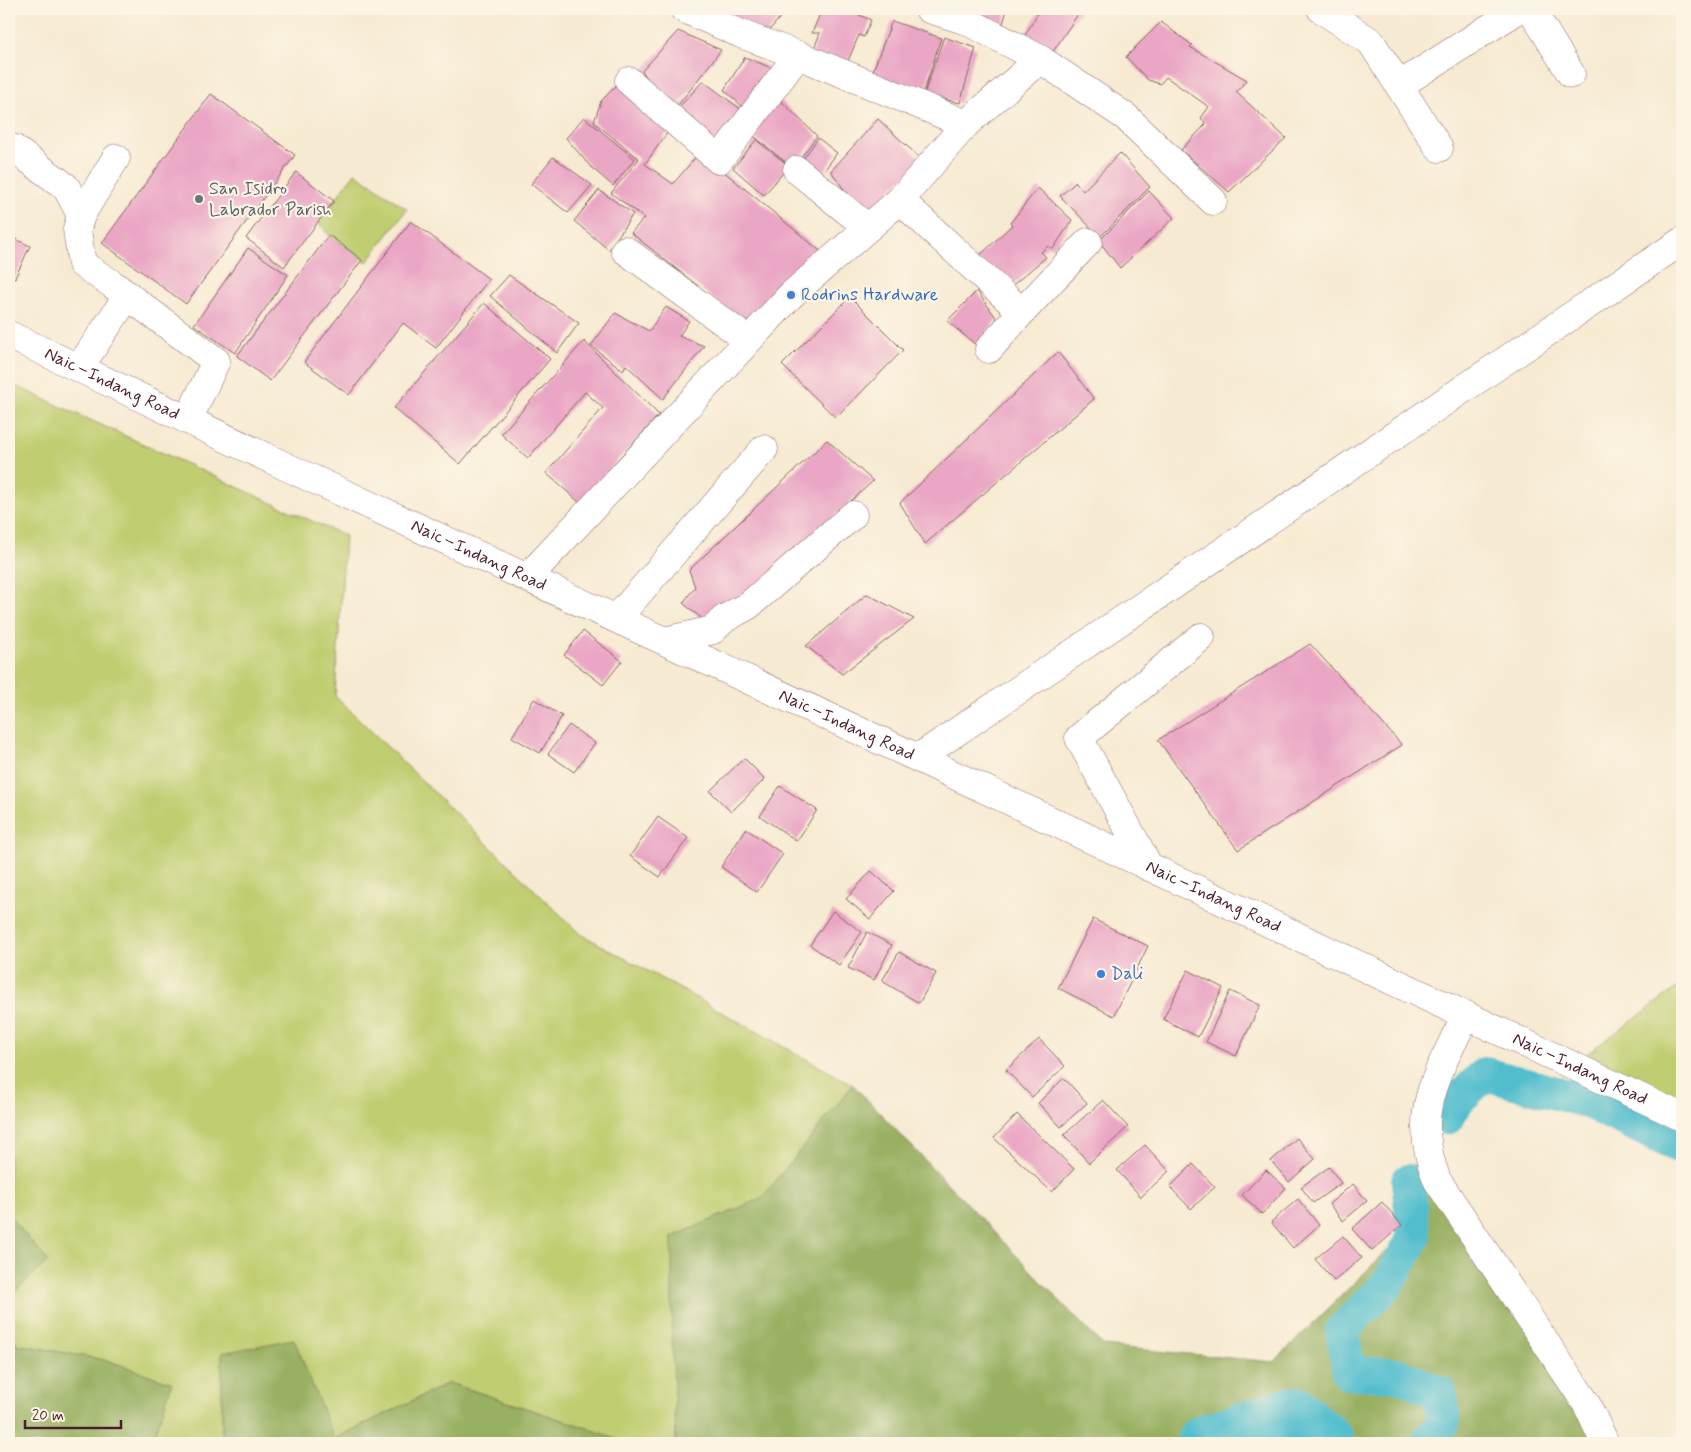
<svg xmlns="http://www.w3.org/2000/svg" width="1691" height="1452" viewBox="0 0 1691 1452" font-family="Mynerve,sans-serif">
  <rect width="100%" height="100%" fill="#fcf5e5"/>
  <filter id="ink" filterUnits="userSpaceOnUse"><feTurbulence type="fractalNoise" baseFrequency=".02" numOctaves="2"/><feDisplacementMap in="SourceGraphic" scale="10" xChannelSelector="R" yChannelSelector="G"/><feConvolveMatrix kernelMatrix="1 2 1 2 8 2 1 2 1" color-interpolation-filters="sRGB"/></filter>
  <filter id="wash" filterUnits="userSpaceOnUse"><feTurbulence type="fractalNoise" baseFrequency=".0096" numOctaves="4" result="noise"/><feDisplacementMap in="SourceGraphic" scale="20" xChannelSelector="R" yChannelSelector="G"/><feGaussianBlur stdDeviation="1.12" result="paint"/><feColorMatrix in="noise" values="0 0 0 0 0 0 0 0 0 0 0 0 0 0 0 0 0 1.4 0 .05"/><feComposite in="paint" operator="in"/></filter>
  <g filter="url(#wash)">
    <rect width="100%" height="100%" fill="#f7ead2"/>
    <g fill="#c0cd6f" stroke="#85764d">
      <path d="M 355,173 L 407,209 L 367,262 L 329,235 L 318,222 Z"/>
      <path d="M 9,383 L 345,536 L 335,696 L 579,933 L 853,1085 L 762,1198 L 675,1236 L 676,1443 L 624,1443 L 593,1430 L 449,1383 L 334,1439 L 222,1353 L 222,1443 L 152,1443 L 172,1383 L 109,1361 L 17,1344 L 9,1330 L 9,1296 L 47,1260 L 9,1216 Z"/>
      <path d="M 1682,984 L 1682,1107 L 1581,1058 Z"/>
    </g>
    <g fill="#98b062" stroke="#716846">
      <path d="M 853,1085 L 1103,1346 L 1274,1362 L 1404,1234 L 1413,1237 L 1408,1181 L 1428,1150 L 1605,1443 L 1326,1443 L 1294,1415 L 1205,1443 L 676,1443 L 672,1333 L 672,1237 L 762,1198 Z"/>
      <path d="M 9,1216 L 48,1261 L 9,1297 Z"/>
      <path d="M 9,1330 L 17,1344 L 109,1361 L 172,1383 L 152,1443 L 9,1443 Z"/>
      <path d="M 294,1339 L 334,1439 L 449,1383 L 593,1430 L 624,1443 L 222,1443 L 222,1353 Z"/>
    </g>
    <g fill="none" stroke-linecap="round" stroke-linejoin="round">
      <g stroke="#51bdcd" stroke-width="34">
        <path d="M 1447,1118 L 1460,1098 L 1485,1074 L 1586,1101 L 1682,1148"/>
        <path d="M 1408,1181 L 1414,1237 L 1387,1285 L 1342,1330 L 1349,1373 L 1399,1375 L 1440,1393 L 1444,1420 L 1427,1443"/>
      </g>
      <path stroke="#51bdcd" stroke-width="58" d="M 1205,1443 L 1294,1415 L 1326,1443"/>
    </g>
    <g id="blocks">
      <g fill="#eaa6c5">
        <path d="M 714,9 L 787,9 L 763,38 Z"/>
        <path d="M 822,9 L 845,9 L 871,20 L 864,37 L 859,35 L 845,68 L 812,54 L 820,33 L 812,33 Z"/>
        <path d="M 968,9 L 1007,9 L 1003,24 L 968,11 Z"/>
        <path d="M 1040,9 L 1076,9 L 1080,11 L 1050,56 L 1019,46 Z"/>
        <path d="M 892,21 L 941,38 L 923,94 L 872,73 Z"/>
        <path d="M 1161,22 L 1192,45 L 1190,47 L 1247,80 L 1236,92 L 1286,138 L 1229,192 L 1181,150 L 1206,124 L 1201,118 L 1209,107 L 1166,77 L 1160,84 L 1148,80 L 1126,57 Z"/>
        <path d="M 678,31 L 721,50 L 672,113 L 642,71 Z"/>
        <path d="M 944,37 L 976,48 L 960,103 L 924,94 Z"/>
        <path d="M 745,57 L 781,72 L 749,112 L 724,90 Z"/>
        <path d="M 703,81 L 746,113 L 718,150 L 672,115 Z"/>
        <path d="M 620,82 L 670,129 L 645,164 L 673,184 L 700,152 L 824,254 L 751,328 L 631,233 L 644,218 L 611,193 L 639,159 L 594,122 L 601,101 Z"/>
        <path d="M 211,94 L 295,155 L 186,304 L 102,243 Z"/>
        <path d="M 775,95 L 817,136 L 793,168 L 746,130 Z"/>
        <path d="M 584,117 L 635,159 L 613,186 L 590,166 L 566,138 Z"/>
        <path d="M 878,119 L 922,160 L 860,218 L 839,198 L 845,191 L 831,171 Z"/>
        <path d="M 818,138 L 837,153 L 819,178 L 801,162 Z"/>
        <path d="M 756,140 L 789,166 L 764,195 L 733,168 Z"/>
        <path d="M 1120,153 L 1150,187 L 1100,237 L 1060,196 L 1076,182 L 1083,191 Z"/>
        <path d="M 553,157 L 592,185 L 568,213 L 531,184 Z"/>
        <path d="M 296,172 L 334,201 L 284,267 L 246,238 Z"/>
        <path d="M 1038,188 L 1072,220 L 1053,249 L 1048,246 L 1041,252 L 1046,257 L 1008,289 L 975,260 L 1012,225 L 1010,223 Z"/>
        <path d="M 599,190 L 633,214 L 609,250 L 574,221 Z"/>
        <path d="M 1149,191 L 1174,218 L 1120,268 L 1099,241 Z"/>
        <path d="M 411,221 L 489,279 L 436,348 L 403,323 L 349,395 L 304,362 Z"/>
        <path d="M 329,235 L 362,260 L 270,381 L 237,356 Z"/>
        <path d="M 9,236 L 30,246 L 15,278 L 9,275 Z"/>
        <path d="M 248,248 L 288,275 L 235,353 L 194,325 Z"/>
        <path d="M 509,275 L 579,323 L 557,353 L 490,296 Z"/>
        <path d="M 977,291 L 997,319 L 976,345 L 947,321 Z"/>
        <path d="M 850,297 L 903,350 L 836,418 L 782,365 Z"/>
        <path d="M 484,303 L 550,359 L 460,464 L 394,408 Z"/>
        <path d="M 666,307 L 689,321 L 679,336 L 704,346 L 663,399 L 626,365 L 623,370 L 591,346 L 615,313 L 649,331 Z"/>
        <path d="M 584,341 L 659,415 L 579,502 L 546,473 L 603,408 L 585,392 L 528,458 L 501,434 Z"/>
        <path d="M 1058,352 L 1094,399 L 925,544 L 900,503 Z"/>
        <path d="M 827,440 L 873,481 L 738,603 L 707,623 L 683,603 L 695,587 L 689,570 Z"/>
        <path d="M 867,594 L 914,619 L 842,674 L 806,646 Z"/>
        <path d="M 583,631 L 622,661 L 603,685 L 564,655 Z"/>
        <path d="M 1310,644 L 1402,745 L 1238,850 L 1158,740 Z"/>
        <path d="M 534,699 L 562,716 L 540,753 L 512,737 Z"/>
        <path d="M 569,725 L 595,743 L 574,772 L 548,754 Z"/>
        <path d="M 744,758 L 765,779 L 731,812 L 710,791 Z"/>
        <path d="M 780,786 L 817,810 L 797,841 L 760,816 Z"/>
        <path d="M 658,817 L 688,838 L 660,877 L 630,856 Z"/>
        <path d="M 746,829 L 783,854 L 757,892 L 721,867 Z"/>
        <path d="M 871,871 L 894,891 L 870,919 L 846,899 Z"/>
        <path d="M 833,911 L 862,932 L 839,965 L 810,945 Z"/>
        <path d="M 1093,919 L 1148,946 L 1114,1016 L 1058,988 Z"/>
        <path d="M 867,932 L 892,945 L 874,980 L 848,968 Z"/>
        <path d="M 899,952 L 936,973 L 919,1003 L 882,981 Z"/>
        <path d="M 1188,970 L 1223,988 L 1198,1037 L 1163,1019 Z"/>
        <path d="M 1230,991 L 1260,1005 L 1236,1056 L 1206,1042 Z"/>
        <path d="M 1039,1039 L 1065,1066 L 1032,1097 L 1006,1070 Z"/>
        <path d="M 1064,1078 L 1087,1103 L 1061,1127 L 1038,1103 Z"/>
        <path d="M 1103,1100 L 1128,1127 L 1089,1163 L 1064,1135 Z"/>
        <path d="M 1017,1114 L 1074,1169 L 1052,1192 L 994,1138 Z"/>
        <path d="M 1297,1138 L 1315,1159 L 1289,1182 L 1271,1161 Z"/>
        <path d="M 1145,1145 L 1169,1171 L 1141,1197 L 1117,1170 Z"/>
        <path d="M 1193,1164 L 1215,1187 L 1191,1209 L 1170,1187 Z"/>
        <path d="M 1329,1167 L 1341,1183 L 1313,1203 L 1301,1187 Z"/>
        <path d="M 1266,1170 L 1286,1188 L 1262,1214 L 1242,1195 Z"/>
        <path d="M 1353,1184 L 1367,1201 L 1343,1221 L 1329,1204 Z"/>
        <path d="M 1298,1199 L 1319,1225 L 1293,1248 L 1271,1222 Z"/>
        <path d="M 1382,1202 L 1402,1225 L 1372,1251 L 1352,1229 Z"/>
        <path d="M 1343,1236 L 1362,1258 L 1334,1281 L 1315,1259 Z"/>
      </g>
    </g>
  </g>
  <g filter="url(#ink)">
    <use href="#blocks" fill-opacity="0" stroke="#876665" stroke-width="1"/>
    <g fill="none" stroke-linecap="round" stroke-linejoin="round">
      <defs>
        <g id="minor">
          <path d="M 684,9 L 741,34 L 798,55 L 966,124"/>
          <path d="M 929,9 L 967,21 L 1040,59"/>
          <path d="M 1321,9 L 1371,42 L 1439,148"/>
          <path d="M 1531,9 L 1571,74"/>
          <path d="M 629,81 L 719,160 L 798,55"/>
          <path d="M 1400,85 L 1519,9"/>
          <path d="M 13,148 L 66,187 L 81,215 L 77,229 L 82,264 L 112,284 L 216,361 L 188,420"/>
          <path d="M 797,170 L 867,227"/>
          <path d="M 900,200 L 1022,312 L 989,349"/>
          <path d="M 81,215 L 116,158"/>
          <path d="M 625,250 L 748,340"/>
          <path d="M 1022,312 L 1088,242"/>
          <path d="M 79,368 L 128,295"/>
          <path d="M 528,577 L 791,295 L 900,200 L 966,124 L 1040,59 L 1126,117 L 1213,201"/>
          <path d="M 617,618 L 764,449"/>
          <path d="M 665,641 L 713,630 L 724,619 L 749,605 L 853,515"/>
          <path d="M 918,758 L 1682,241"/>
          <path d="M 1149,867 L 1079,738 L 1201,637"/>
          <path d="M 1466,1015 C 1437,1076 1410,1111 1437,1180 L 1586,1403 L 1605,1443"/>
        </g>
        <g id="major">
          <path id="s1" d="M 9,335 L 289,468 L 918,758 L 1682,1117"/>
        </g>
      </defs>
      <use href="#minor" stroke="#876665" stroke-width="29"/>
      <use href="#major" stroke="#876665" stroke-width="29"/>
      <use href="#minor" stroke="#fff" stroke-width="28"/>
      <use href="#major" stroke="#fff" stroke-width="28"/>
    </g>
  </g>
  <circle fill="#6b7280" stroke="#fcf5e5" stroke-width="2" cx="199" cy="199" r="5"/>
  <g fill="#3f7fe0" stroke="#fcf5e5" stroke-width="2">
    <circle cx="791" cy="295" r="5"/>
    <circle cx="1101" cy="974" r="5"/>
  </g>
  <g text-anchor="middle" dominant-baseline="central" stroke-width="4.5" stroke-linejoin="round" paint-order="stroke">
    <g font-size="18" fill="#5b616d" stroke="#fcf5e5" text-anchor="start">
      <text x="209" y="189">San Isidro<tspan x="209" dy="21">Labrador Parish</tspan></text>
    </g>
    <g font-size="18" fill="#366cbe" stroke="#fcf5e5" text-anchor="start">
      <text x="801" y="295">Rodrins Hardware</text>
      <text x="1111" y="974">Dali</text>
    </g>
    <g font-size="18" fill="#4a1f2b" stroke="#fcf5e5">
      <text stroke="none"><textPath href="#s1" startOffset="114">Naic–Indang Road</textPath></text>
      <text stroke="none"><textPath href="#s1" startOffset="519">Naic–Indang Road</textPath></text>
      <text stroke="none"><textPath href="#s1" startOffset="924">Naic–Indang Road</textPath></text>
      <text stroke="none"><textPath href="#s1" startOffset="1329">Naic–Indang Road</textPath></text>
      <text stroke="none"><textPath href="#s1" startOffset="1734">Naic–Indang Road</textPath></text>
    </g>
  </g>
  <rect width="1691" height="1452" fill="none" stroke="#fcf5e5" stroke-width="30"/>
  <path d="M25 1420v8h96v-8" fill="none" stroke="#4a1f2b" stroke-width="2.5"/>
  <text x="32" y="1420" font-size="15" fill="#4a1f2b" stroke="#fcf5e5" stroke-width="4" paint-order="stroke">20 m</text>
</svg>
